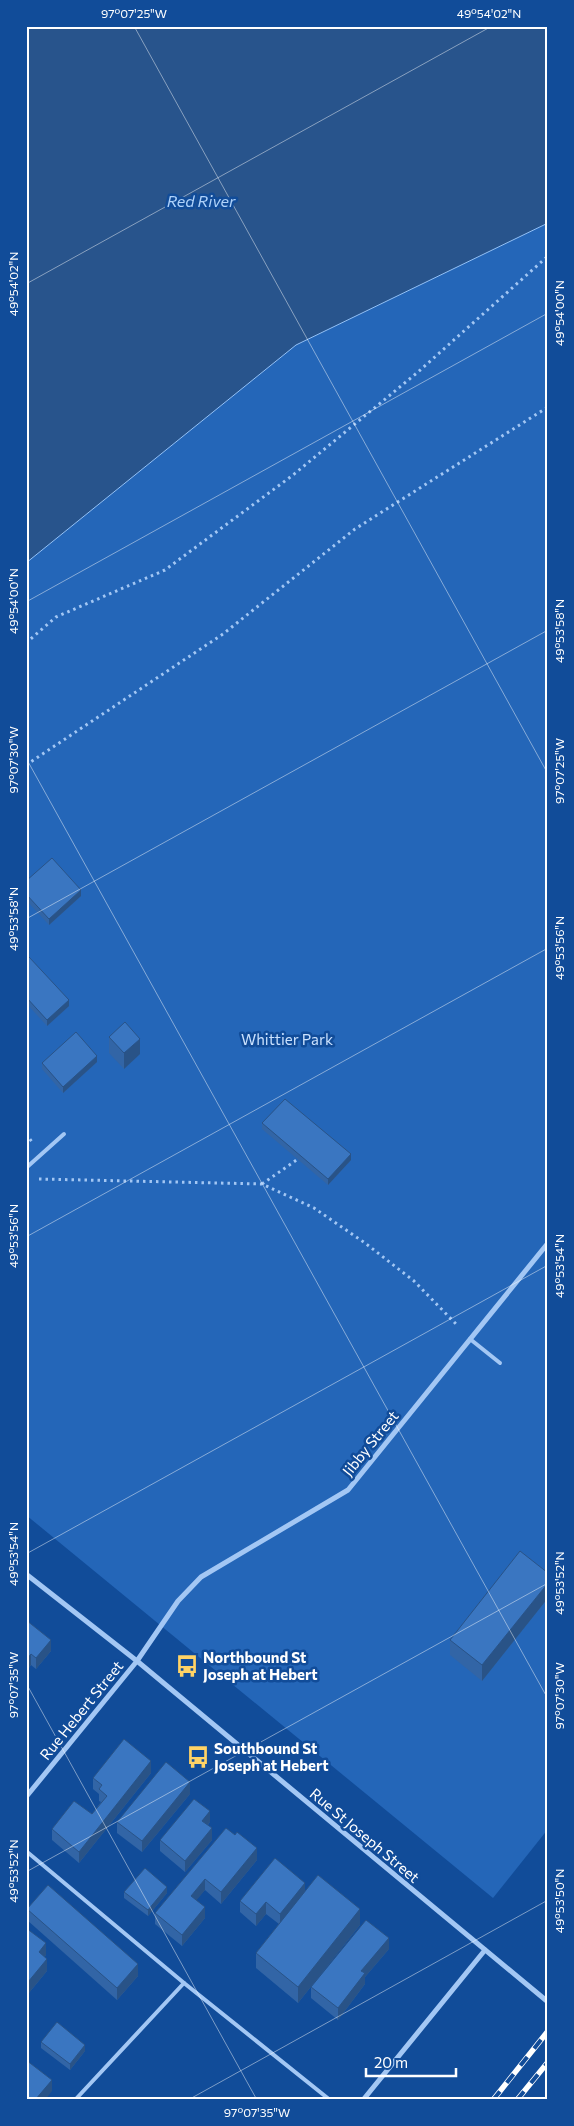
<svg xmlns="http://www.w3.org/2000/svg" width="574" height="2126" viewBox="0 0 574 2126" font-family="Commissioner,sans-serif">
  <rect width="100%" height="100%" fill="#114c99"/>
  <path fill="#2466b8" d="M 548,223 L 548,1829 L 493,1898 L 26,1515 L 26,563 L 296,345 Z"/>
  <path fill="#28548c" stroke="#94c2f7" d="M 26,26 L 548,26 L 548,223 L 296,345 L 26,563 Z"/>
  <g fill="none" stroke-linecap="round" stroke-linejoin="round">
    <g stroke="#a3c7f4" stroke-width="3" stroke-dasharray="2.5 4" stroke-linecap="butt">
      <path d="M 26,643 L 56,617 L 165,570 L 293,475 L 418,372 L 548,256"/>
      <path d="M 26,765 L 223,634 L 355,529 L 548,407"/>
      <path d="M 26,1134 L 32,1142"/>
      <path d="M 39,1179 L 262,1184 L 314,1208 L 365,1243 L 414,1281 L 458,1326"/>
      <path d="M 262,1184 L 298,1159"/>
    </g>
    <g stroke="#a3c7f4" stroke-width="4">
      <path d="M 26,1168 L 64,1134"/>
      <path d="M 470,1339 L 500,1363"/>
      <path d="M 26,1851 L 184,1983 L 330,2100"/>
      <path d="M 75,2100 L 184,1983"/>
    </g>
    <g stroke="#a3c7f4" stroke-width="5">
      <path d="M 26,1574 L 137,1661 L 548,2002"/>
      <path d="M 26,1797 L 137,1661 L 178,1601 L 201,1577 L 348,1490 L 548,1243"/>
      <path d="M 363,2100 L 485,1950"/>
    </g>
    <defs>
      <g id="rail">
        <path d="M 493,2100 L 548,2031"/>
        <path d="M 517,2100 L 548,2062"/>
      </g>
    </defs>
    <use href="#rail" stroke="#fff" stroke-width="5.5"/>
    <use href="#rail" stroke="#114c99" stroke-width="4" stroke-dasharray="11" stroke-linecap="butt"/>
  </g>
  <g fill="#3265a6">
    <path d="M 26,881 L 81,896 L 49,925 L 26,900 Z"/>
    <path d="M 26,959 L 69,1006 L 47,1026 L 26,1003 Z"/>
    <path d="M 109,1037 L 140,1054 L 124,1069 L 109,1053 Z"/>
    <path d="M 97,1062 L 63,1093 L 42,1069 L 42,1063 Z"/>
    <path d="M 262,1123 L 351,1160 L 328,1185 L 262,1129 Z"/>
    <path d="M 548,1573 L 548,1598 L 482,1681 L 450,1655 L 450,1640 Z"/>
    <path d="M 26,1620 L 51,1651 L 36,1669 L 31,1665 L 26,1672 Z"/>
    <path d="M 151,1773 L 79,1863 L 52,1840 L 52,1829 L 92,1814 L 101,1802 L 99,1801 L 99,1794 L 93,1789 L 93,1778 Z"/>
    <path d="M 190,1794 L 142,1852 L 117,1833 L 117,1822 Z"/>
    <path d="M 210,1822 L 208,1825 L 212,1840 L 185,1872 L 160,1851 L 160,1840 Z"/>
    <path d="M 226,1828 L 257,1860 L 221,1904 L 205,1890 L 196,1900 L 205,1918 L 182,1946 L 155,1924 L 155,1913 Z"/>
    <path d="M 124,1892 L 167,1893 L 148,1916 L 124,1898 Z"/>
    <path d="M 305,1892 L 360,1925 L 298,2003 L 256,1968 L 256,1953 L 279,1924 L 266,1914 L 256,1926 L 240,1912 L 240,1901 Z"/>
    <path d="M 27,1909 L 138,1976 L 117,2000 L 27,1920 Z"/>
    <path d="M 26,1928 L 46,1955 L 44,1957 L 47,1971 L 28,1994 L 26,1993 Z"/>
    <path d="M 389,1949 L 365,1977 L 365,1984 L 338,2020 L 311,1998 L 311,1987 Z"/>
    <path d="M 41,2042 L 85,2051 L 70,2070 L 41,2048 Z"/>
  </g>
  <g fill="#295387">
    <path d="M 81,890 L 81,896 L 49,925 L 49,919 Z"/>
    <path d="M 69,1000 L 69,1006 L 47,1026 L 47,1020 Z"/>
    <path d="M 140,1039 L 140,1054 L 124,1069 L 124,1053 Z"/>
    <path d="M 97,1056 L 97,1062 L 63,1093 L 63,1087 Z"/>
    <path d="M 351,1154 L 351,1160 L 328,1185 L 328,1179 Z"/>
    <path d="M 548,1583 L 548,1598 L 482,1681 L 482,1665 Z"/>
    <path d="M 51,1640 L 51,1651 L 36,1669 L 36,1658 Z"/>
    <path d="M 31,1654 L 31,1665 L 26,1672 L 26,1660 Z"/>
    <path d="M 151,1761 L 151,1773 L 79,1863 L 79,1852 Z"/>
    <path d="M 190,1782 L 190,1794 L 142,1852 L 142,1841 Z"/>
    <path d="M 210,1811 L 210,1822 L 202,1832 L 202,1821 Z"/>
    <path d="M 212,1828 L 212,1840 L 185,1872 L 185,1861 Z"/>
    <path d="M 257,1848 L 257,1860 L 221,1904 L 221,1892 Z"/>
    <path d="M 205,1879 L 205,1890 L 191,1907 L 191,1896 Z"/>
    <path d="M 305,1883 L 305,1894 L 280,1925 L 280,1914 Z"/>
    <path d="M 167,1887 L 167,1893 L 148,1916 L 148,1910 Z"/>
    <path d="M 266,1902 L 266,1914 L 256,1926 L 256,1914 Z"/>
    <path d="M 205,1907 L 205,1918 L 182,1946 L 182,1935 Z"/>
    <path d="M 360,1909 L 360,1925 L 298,2003 L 298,1987 Z"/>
    <path d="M 389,1938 L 389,1949 L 365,1977 L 365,1984 L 338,2020 L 338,2008 L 361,1971 Z"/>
    <path d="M 46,1943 L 46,1955 L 39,1964 L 39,1952 Z"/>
    <path d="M 47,1959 L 47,1971 L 28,1994 L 28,1982 Z"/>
    <path d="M 138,1964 L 138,1976 L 117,2000 L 117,1988 Z"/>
    <path d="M 85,2045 L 85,2051 L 70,2070 L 70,2064 Z"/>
    <path d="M 52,2080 L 52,2091 L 45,2100 L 35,2100 Z"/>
  </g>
  <g fill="#3a76c1" stroke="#295387">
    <path d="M 52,858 L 81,890 L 49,919 L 26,894 L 26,881 Z"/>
    <path d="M 29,957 L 69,1000 L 47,1020 L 26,997 L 26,959 Z"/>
    <path d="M 125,1022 L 140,1039 L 124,1053 L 109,1037 Z"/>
    <path d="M 76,1032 L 97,1056 L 63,1087 L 42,1063 Z"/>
    <path d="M 285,1099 L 351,1154 L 328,1179 L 262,1123 Z"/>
    <path d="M 520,1551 L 548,1573 L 548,1583 L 482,1665 L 450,1640 Z"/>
    <path d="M 26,1620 L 51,1640 L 36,1658 L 31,1654 L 26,1660 Z"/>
    <path d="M 124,1739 L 151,1761 L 79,1852 L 52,1829 L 74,1801 L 92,1814 L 107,1796 L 99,1789 L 102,1785 L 93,1778 Z"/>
    <path d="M 166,1762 L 190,1782 L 142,1841 L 117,1822 Z"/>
    <path d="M 194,1799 L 210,1811 L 202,1821 L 212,1828 L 185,1861 L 160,1840 Z"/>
    <path d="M 226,1828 L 235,1835 L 237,1832 L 257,1848 L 221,1892 L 205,1879 L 191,1896 L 205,1907 L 182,1935 L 155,1913 Z"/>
    <path d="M 275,1858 L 305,1883 L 280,1914 L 266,1902 L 256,1914 L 240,1901 Z"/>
    <path d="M 145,1868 L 167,1887 L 148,1910 L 124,1892 Z"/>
    <path d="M 318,1875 L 360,1909 L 298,1987 L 256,1953 Z"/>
    <path d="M 48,1885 L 138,1964 L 117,1988 L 27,1909 Z"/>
    <path d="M 366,1920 L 389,1938 L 361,1971 L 365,1973 L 338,2008 L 311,1987 Z"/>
    <path d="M 26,1928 L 46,1943 L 39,1952 L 47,1959 L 28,1982 L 26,1981 Z"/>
    <path d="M 57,2022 L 85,2045 L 70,2064 L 41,2042 Z"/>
    <path d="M 26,2060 L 52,2080 L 35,2100 L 26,2100 Z"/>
  </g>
  <path fill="none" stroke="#fff" stroke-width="1" stroke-opacity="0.45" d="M 134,26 L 548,774M 26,284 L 492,26M 26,602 L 548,313M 26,758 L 548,1699M 26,919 L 548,630M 26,1237 L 548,948M 26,1554 L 548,1265M 26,1683 L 257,2100M 26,1872 L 548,1583M 188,2100 L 548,1900"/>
  <defs>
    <symbol id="bus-bare" viewBox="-9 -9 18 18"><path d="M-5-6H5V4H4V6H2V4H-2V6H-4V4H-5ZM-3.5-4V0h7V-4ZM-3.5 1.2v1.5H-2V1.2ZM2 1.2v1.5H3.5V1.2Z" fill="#ffd366" stroke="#114c99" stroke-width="2.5" paint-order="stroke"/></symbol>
  </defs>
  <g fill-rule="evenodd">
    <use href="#bus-bare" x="171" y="1650" width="32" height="32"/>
    <use href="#bus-bare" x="182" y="1741" width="32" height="32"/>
  </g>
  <g text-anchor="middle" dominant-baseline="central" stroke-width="5" stroke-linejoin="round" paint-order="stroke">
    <g font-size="15" fill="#cbe2fe" stroke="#114c99">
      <text x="287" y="1039">Whittier Park</text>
    </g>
    <g font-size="15" fill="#fff" stroke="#114c99">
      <text transform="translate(370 1443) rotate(-51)">Jibby Street</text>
      <text transform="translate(81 1710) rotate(-51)">Rue Hebert Street</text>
      <text transform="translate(365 1835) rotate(40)">Rue St Joseph Street</text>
    </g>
    <g font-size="15" font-weight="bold" fill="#fff" stroke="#114c99" text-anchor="start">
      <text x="203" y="1657">Northbound St<tspan x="203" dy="17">Joseph at Hebert</tspan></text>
      <text x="214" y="1748">Southbound St<tspan x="214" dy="17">Joseph at Hebert</tspan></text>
    </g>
    <g font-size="16" font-style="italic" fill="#afd2fa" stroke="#114c99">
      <text x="201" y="200">Red River</text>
    </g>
  </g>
  <rect width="574" height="2126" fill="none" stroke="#114c99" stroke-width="55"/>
  <path d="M366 2068v8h90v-8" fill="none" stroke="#ffffff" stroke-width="2.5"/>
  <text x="374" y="2068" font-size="15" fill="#ffffff" stroke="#114c99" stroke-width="4" paint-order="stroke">20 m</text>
  <rect x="28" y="28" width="518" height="2070" fill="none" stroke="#fff" stroke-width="2"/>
  <g font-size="12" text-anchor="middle" fill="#fff">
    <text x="134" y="18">97°07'25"W</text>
    <text x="489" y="18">49°54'02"N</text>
    <text transform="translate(14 284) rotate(-90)" y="4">49°54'02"N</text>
    <text transform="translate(560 313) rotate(-90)" y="4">49°54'00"N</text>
    <text transform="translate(14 601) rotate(-90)" y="4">49°54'00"N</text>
    <text transform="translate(560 631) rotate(-90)" y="4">49°53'58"N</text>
    <text transform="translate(14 760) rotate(-90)" y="4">97°07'30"W</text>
    <text transform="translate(560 771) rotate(-90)" y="4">97°07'25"W</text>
    <text transform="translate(14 919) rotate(-90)" y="4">49°53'58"N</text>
    <text transform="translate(560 948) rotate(-90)" y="4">49°53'56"N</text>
    <text transform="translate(14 1236) rotate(-90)" y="4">49°53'56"N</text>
    <text transform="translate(560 1266) rotate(-90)" y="4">49°53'54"N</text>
    <text transform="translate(14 1554) rotate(-90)" y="4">49°53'54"N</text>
    <text transform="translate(560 1583) rotate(-90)" y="4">49°53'52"N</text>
    <text transform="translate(14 1685) rotate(-90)" y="4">97°07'35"W</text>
    <text transform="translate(560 1696) rotate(-90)" y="4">97°07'30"W</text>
    <text transform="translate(14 1871) rotate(-90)" y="4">49°53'52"N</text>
    <text transform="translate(560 1901) rotate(-90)" y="4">49°53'50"N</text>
    <text x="257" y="2117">97°07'35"W</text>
  </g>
</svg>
